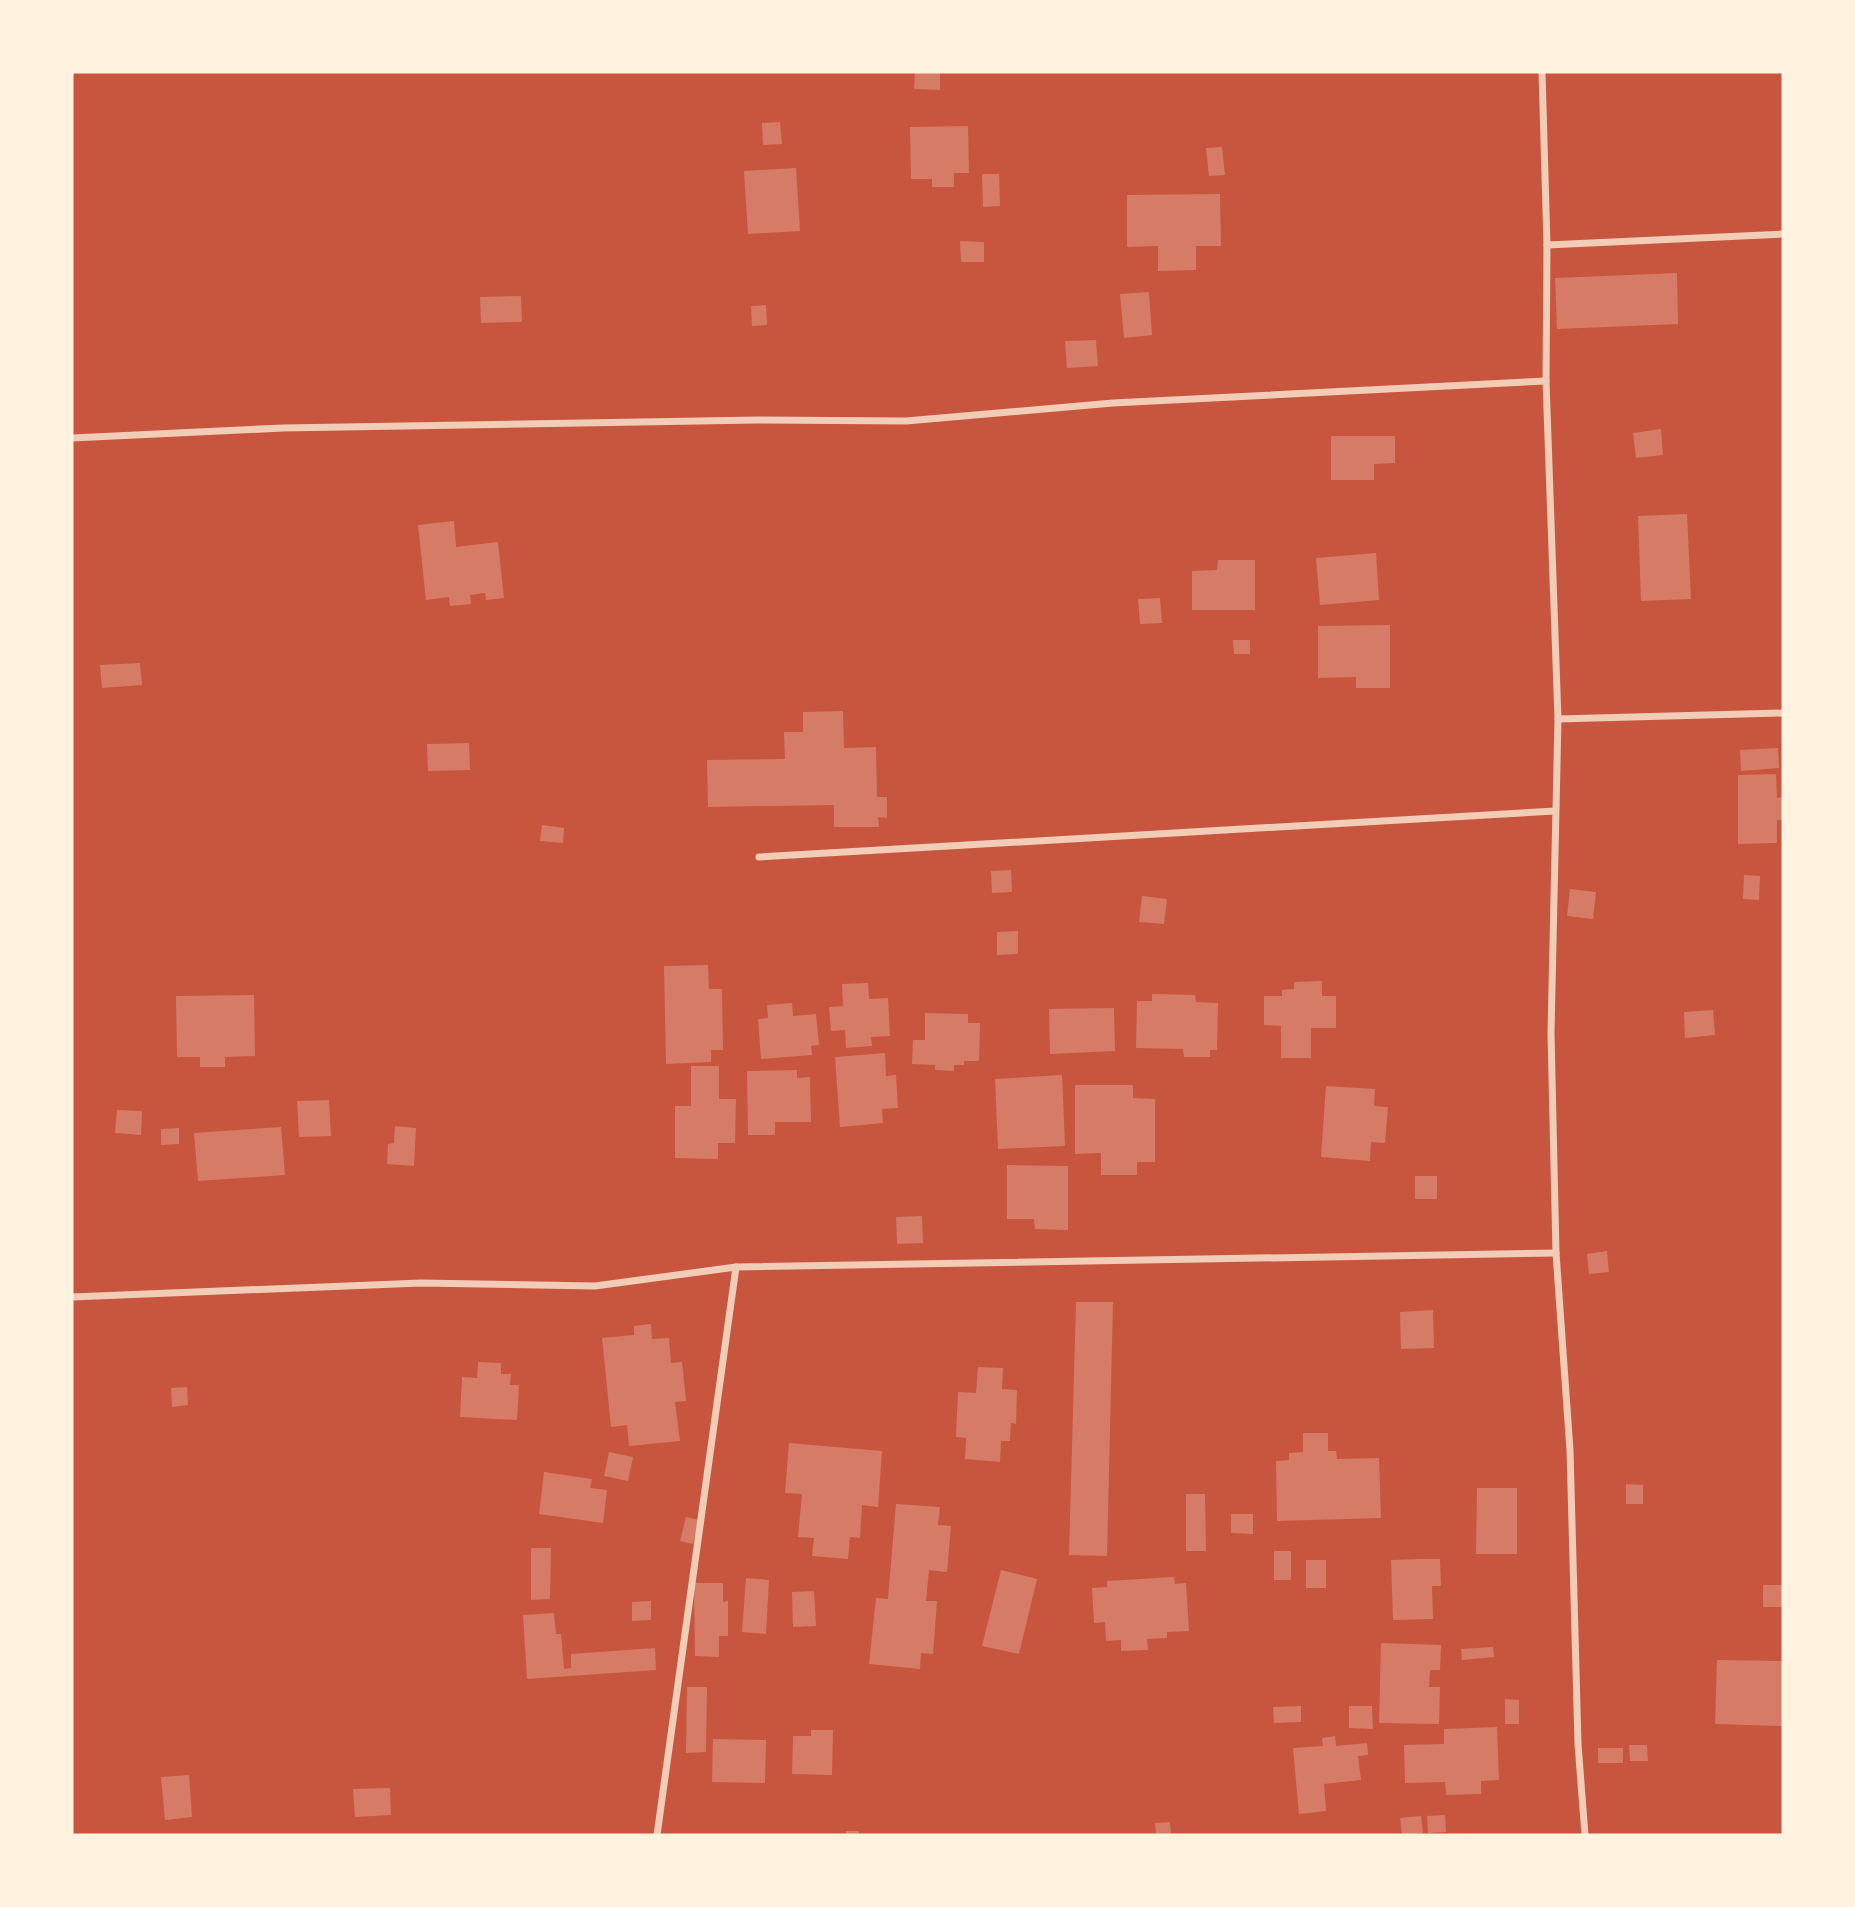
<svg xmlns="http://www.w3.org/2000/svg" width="1855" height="1907" viewBox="0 0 1855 1907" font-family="Manrope,sans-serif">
  <rect width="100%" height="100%" fill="#c8553d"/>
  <g fill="#d67c66">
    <path d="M 915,72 L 940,72 L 940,90 L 914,89 Z"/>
    <path d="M 780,122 L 782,144 L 763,145 L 762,123 Z"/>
    <path d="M 968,126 L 969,173 L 954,173 L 954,187 L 932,187 L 932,179 L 911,179 L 910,127 Z"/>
    <path d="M 1222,147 L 1225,175 L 1209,176 L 1206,148 Z"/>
    <path d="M 796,168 L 800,231 L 748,234 L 744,171 Z"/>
    <path d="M 982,174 L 999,174 L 1000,206 L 983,207 Z"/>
    <path d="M 1220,194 L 1221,246 L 1196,246 L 1196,270 L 1158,271 L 1158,246 L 1127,247 L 1127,195 Z"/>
    <path d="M 960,241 L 984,242 L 984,262 L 961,262 Z"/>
    <path d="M 1677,273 L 1678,324 L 1557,329 L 1555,278 Z"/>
    <path d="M 1149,292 L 1152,335 L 1124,338 L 1120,294 Z"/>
    <path d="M 521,296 L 522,322 L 481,323 L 480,297 Z"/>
    <path d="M 766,305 L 767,325 L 752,326 L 751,306 Z"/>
    <path d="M 1096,340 L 1098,366 L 1067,368 L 1065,341 Z"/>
    <path d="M 1661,429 L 1663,455 L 1636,458 L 1633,433 Z"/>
    <path d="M 1331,436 L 1395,436 L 1395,463 L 1374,464 L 1374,480 L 1331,480 Z"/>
    <path d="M 1687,514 L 1691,599 L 1641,601 L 1638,516 Z"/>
    <path d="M 454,521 L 456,547 L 498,542 L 504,598 L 486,600 L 485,593 L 470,595 L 471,604 L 450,606 L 449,597 L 426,600 L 418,525 Z"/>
    <path d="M 1376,553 L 1379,600 L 1320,605 L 1316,558 Z"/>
    <path d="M 1218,560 L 1255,560 L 1255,610 L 1192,610 L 1192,571 L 1217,570 Z"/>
    <path d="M 1160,598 L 1162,623 L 1140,624 L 1138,599 Z"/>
    <path d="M 1390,625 L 1390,688 L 1356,688 L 1356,677 L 1318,678 L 1318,626 Z"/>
    <path d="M 1233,640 L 1250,640 L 1250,654 L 1234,654 Z"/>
    <path d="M 140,663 L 142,685 L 102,688 L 100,665 Z"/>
    <path d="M 843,711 L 844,748 L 876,747 L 877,797 L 887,797 L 887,818 L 878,817 L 879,827 L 834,827 L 834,805 L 708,807 L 707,760 L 785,759 L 784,732 L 803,732 L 803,712 Z"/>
    <path d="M 469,743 L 470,770 L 428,771 L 427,744 Z"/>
    <path d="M 1778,748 L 1779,768 L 1741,771 L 1740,750 Z"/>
    <path d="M 1776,774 L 1777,798 L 1783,797 L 1783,820 L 1777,820 L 1777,843 L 1738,844 L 1738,775 Z"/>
    <path d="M 542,825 L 564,828 L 563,843 L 540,841 Z"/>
    <path d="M 1011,870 L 1012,892 L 992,893 L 991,871 Z"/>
    <path d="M 1744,875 L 1760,876 L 1759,900 L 1743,899 Z"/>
    <path d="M 1570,889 L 1596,892 L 1593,919 L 1567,916 Z"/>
    <path d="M 1142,896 L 1167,899 L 1164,924 L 1139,922 Z"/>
    <path d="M 1018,931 L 1018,954 L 997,955 L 997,932 Z"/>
    <path d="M 708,965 L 709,989 L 722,989 L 723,1050 L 711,1050 L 711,1062 L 666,1064 L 664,966 Z"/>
    <path d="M 1322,981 L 1322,996 L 1336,996 L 1336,1028 L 1311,1028 L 1311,1058 L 1281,1058 L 1281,1026 L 1264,1025 L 1264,996 L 1282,996 L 1282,990 L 1294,989 L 1294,982 Z"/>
    <path d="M 868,983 L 869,999 L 888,998 L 890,1036 L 871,1037 L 872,1046 L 846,1048 L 845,1030 L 831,1031 L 829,1007 L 843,1006 L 842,984 Z"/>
    <path d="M 1152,994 L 1195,995 L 1196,1002 L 1218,1003 L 1217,1050 L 1210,1050 L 1210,1057 L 1184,1057 L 1183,1049 L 1136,1048 L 1137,1001 L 1152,1001 Z"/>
    <path d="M 254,995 L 255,1056 L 225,1057 L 225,1067 L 200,1067 L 200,1057 L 177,1057 L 176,996 Z"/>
    <path d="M 792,1003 L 793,1016 L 816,1014 L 819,1045 L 811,1046 L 812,1055 L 761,1059 L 758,1019 L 768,1018 L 767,1005 Z"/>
    <path d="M 1114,1008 L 1115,1051 L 1050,1054 L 1049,1009 Z"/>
    <path d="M 1713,1010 L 1715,1035 L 1685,1038 L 1684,1012 Z"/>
    <path d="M 925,1013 L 968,1014 L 968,1023 L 980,1023 L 979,1061 L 964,1061 L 964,1065 L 954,1065 L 954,1071 L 935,1070 L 935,1065 L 912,1064 L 913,1040 L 925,1040 Z"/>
    <path d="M 885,1053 L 886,1076 L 896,1075 L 898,1108 L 882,1109 L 883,1123 L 840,1127 L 835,1057 Z"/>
    <path d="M 691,1066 L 719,1066 L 719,1099 L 736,1099 L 735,1143 L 718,1143 L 718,1159 L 675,1158 L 675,1106 L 691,1106 Z"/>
    <path d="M 797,1070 L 797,1078 L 810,1077 L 811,1122 L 775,1122 L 775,1135 L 748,1135 L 747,1071 Z"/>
    <path d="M 1062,1075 L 1065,1146 L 998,1149 L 995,1079 Z"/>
    <path d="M 1075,1085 L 1133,1085 L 1133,1098 L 1155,1099 L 1155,1162 L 1137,1162 L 1137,1175 L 1101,1175 L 1101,1153 L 1075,1154 Z"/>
    <path d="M 1326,1086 L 1375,1089 L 1374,1106 L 1388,1107 L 1385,1143 L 1371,1142 L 1370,1161 L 1321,1157 Z"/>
    <path d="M 329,1100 L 331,1136 L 299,1137 L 297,1101 Z"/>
    <path d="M 117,1110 L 142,1111 L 141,1135 L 115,1133 Z"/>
    <path d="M 395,1126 L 416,1128 L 414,1166 L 387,1164 L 388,1144 L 394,1143 Z"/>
    <path d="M 281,1127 L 285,1175 L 198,1181 L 194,1133 Z"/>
    <path d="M 179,1128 L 179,1144 L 161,1145 L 161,1129 Z"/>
    <path d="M 1007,1165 L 1068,1166 L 1068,1230 L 1035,1229 L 1034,1219 L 1007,1219 Z"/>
    <rect x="1415" y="1176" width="22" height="23"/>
    <path d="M 922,1216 L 923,1243 L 897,1244 L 896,1217 Z"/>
    <path d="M 1607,1251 L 1609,1272 L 1589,1274 L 1587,1254 Z"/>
    <path d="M 1076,1302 L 1113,1302 L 1107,1556 L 1069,1555 Z"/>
    <path d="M 1433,1310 L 1434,1348 L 1401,1349 L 1400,1312 Z"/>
    <path d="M 651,1324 L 652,1339 L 669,1338 L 671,1363 L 682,1362 L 686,1401 L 675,1402 L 680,1441 L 629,1446 L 627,1425 L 611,1427 L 602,1338 L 634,1335 L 634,1326 Z"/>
    <path d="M 478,1362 L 501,1363 L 501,1374 L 511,1374 L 510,1385 L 519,1385 L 517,1420 L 460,1417 L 462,1377 L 477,1378 Z"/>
    <path d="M 978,1367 L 1003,1368 L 1002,1389 L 1017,1390 L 1016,1424 L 1011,1423 L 1010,1441 L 1001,1441 L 1000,1462 L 965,1459 L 966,1438 L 956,1437 L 958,1392 L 976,1393 Z"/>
    <path d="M 187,1387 L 188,1405 L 172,1407 L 171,1388 Z"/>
    <path d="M 1303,1433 L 1328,1433 L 1328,1451 L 1336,1451 L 1337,1459 L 1379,1458 L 1381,1518 L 1277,1521 L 1276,1461 L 1289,1460 L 1289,1453 L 1303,1452 Z"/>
    <path d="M 789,1443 L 882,1451 L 878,1507 L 862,1505 L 860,1538 L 850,1537 L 848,1559 L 812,1556 L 814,1538 L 798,1537 L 802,1494 L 785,1493 Z"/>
    <path d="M 609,1452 L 633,1457 L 628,1481 L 604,1476 Z"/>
    <path d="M 544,1472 L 592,1479 L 590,1488 L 607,1490 L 603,1523 L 539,1514 Z"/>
    <path d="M 1626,1484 L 1643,1485 L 1643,1504 L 1626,1504 Z"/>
    <path d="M 1477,1488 L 1517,1488 L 1517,1554 L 1476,1554 Z"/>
    <path d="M 1186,1494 L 1205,1494 L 1206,1551 L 1186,1551 Z"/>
    <path d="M 896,1504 L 940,1507 L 938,1525 L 951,1526 L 947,1572 L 929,1570 L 926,1601 L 937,1601 L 933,1654 L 921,1653 L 920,1669 L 869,1664 L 876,1598 L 888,1599 Z"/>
    <path d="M 1231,1514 L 1253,1514 L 1253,1534 L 1231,1533 Z"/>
    <path d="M 686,1517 L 699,1520 L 693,1544 L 680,1541 Z"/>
    <path d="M 531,1548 L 551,1548 L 550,1599 L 531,1600 Z"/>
    <rect x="1274" y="1551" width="17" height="29"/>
    <path d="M 1421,1559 L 1440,1559 L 1441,1586 L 1432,1586 L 1433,1619 L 1393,1620 L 1391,1560 Z"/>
    <rect x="1306" y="1560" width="20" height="28"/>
    <path d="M 1001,1570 L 1037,1579 L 1019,1654 L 982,1646 Z"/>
    <path d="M 1174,1577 L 1175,1584 L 1186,1583 L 1189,1631 L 1167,1632 L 1167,1638 L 1147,1639 L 1148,1650 L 1121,1651 L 1121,1640 L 1106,1641 L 1105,1622 L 1094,1623 L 1092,1588 L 1107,1587 L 1107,1581 Z"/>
    <path d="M 746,1578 L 769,1580 L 766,1634 L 742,1632 Z"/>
    <path d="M 694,1583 L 723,1583 L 723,1602 L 728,1601 L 728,1636 L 719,1636 L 719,1657 L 695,1656 Z"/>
    <rect x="1763" y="1585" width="20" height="22"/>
    <path d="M 814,1591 L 816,1626 L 793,1627 L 792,1592 Z"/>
    <path d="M 651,1601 L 651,1620 L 632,1621 L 632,1602 Z"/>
    <path d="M 554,1613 L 556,1634 L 561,1634 L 564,1669 L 571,1668 L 571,1654 L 655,1648 L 656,1670 L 527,1679 L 523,1615 Z"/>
    <path d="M 1381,1643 L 1441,1645 L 1440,1670 L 1430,1670 L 1429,1687 L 1440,1687 L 1439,1724 L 1379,1723 Z"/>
    <path d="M 1493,1647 L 1494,1657 L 1462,1660 L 1461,1649 Z"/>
    <path d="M 1717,1660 L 1783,1661 L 1783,1726 L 1715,1724 Z"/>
    <path d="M 687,1687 L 707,1687 L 706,1752 L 686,1753 Z"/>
    <path d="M 1505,1699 L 1519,1700 L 1519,1724 L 1505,1724 Z"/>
    <path d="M 1301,1706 L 1301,1722 L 1274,1723 L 1273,1707 Z"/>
    <path d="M 1349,1706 L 1372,1706 L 1373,1729 L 1349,1728 Z"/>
    <path d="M 1497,1727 L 1499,1780 L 1481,1781 L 1481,1794 L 1446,1795 L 1445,1782 L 1405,1783 L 1404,1745 L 1444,1744 L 1444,1729 Z"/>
    <path d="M 811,1730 L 833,1730 L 832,1775 L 792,1774 L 793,1736 L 811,1736 Z"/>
    <path d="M 1335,1736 L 1336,1746 L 1367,1743 L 1368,1755 L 1358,1756 L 1361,1780 L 1324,1784 L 1326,1811 L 1299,1814 L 1293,1748 L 1323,1746 L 1322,1738 Z"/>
    <path d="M 713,1739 L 766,1740 L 765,1783 L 712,1782 Z"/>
    <path d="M 1629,1745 L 1647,1745 L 1648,1761 L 1630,1761 Z"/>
    <rect x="1598" y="1748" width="25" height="15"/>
    <path d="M 189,1775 L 192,1817 L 165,1820 L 161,1777 Z"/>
    <path d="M 390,1788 L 391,1815 L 355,1817 L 353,1789 Z"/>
    <path d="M 1445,1815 L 1446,1832 L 1428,1833 L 1427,1816 Z"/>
    <path d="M 1421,1816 L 1423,1833 L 1402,1835 L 1400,1818 Z"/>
    <path d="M 1170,1822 L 1171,1835 L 1156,1835 L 1155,1823 Z"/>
    <rect x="846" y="1831" width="13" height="4"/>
  </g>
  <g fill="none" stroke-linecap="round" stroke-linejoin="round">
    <g stroke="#f1ccb7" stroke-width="7">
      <path d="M 1542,72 L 1547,245 L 1546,381 L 1558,719 L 1551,1033 L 1556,1253 L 1570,1450 L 1578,1744 L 1585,1835"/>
      <path d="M 1547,245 L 1783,234"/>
      <path d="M 72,438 L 283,428 L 757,420 L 906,421 L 1113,403 L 1546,381"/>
      <path d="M 1558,719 L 1783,713"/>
      <path d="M 759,857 L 1555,811"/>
      <path d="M 72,1297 L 421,1283 L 595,1286 L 736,1267 L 1556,1253"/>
      <path d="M 657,1835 L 736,1267"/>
    </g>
  </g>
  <rect width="1855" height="1907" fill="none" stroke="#fff3e0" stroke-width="147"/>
</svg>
